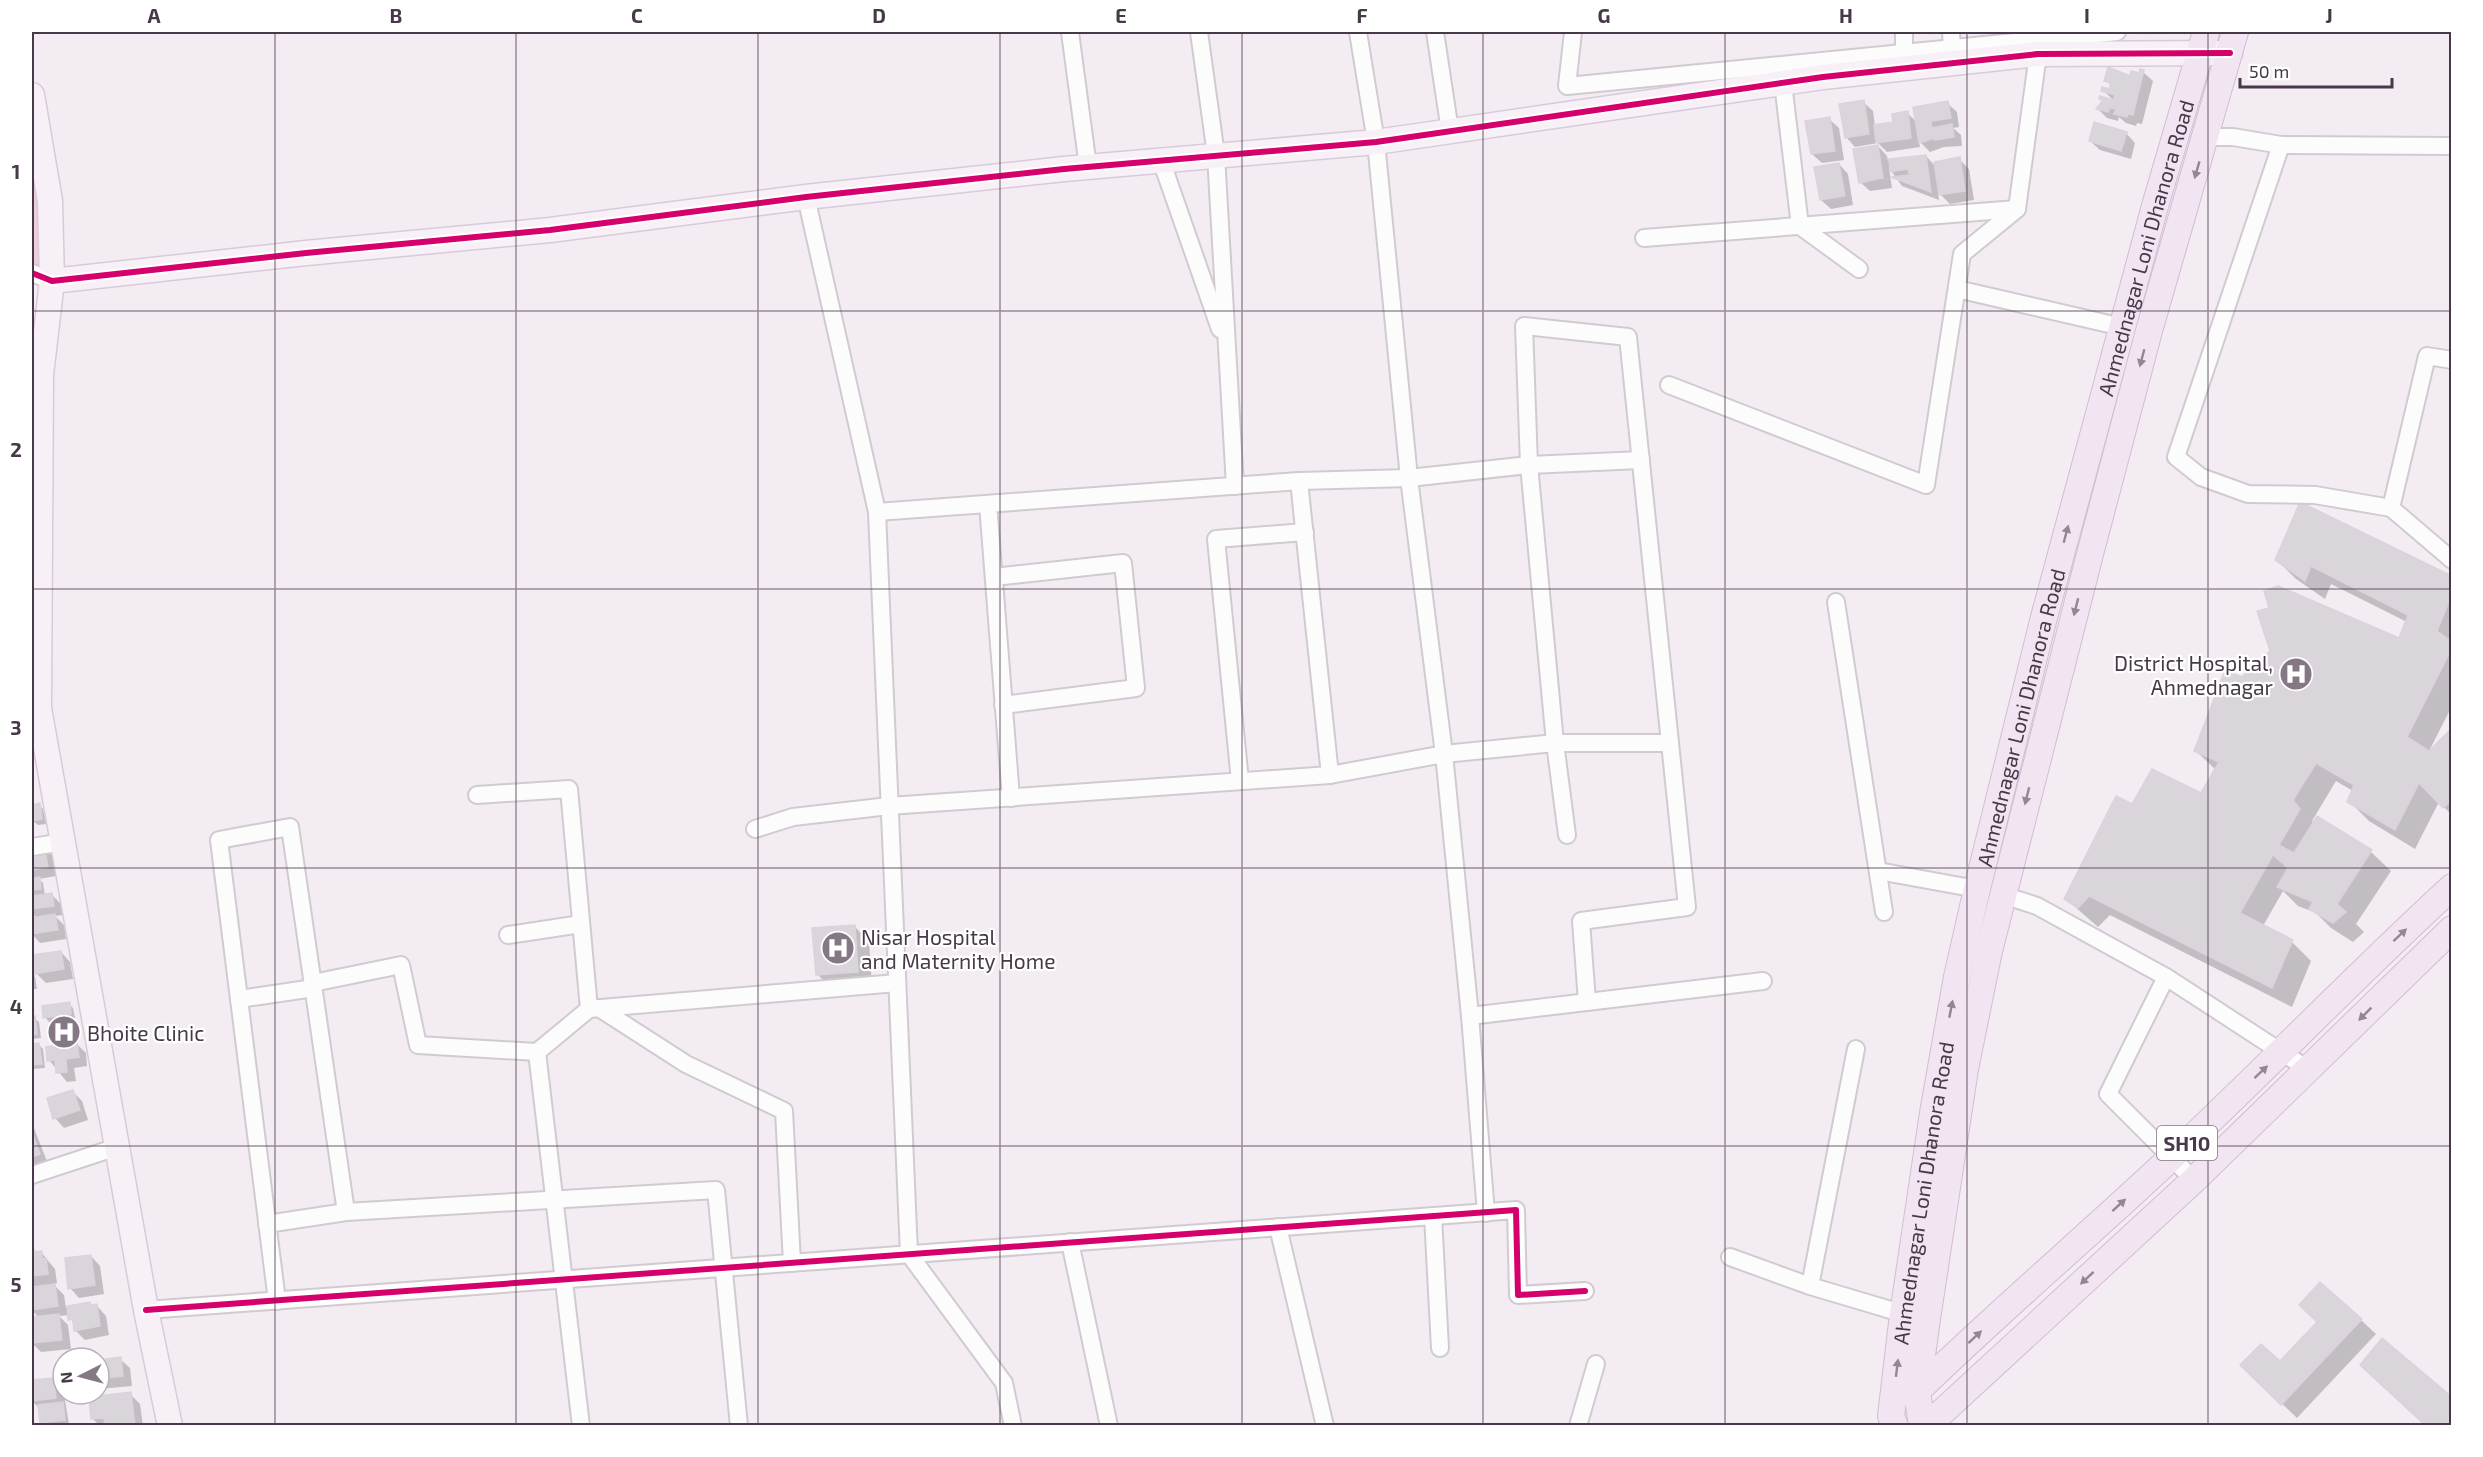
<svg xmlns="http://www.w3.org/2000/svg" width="2483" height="1457" viewBox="0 0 2483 1457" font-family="'Exo 2',sans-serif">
  <rect width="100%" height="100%" fill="#f3edf3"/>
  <path fill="#eeced9" d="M 32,150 L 52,281 L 32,278 Z"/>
  <g fill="#0003">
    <path d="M 2143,72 L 2153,81 L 2142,124 L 2137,123 L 2136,126 L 2126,123 L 2119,117 L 2118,121 L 2107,118 L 2098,109 L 2104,102 L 2101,99 L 2115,102 L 2103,90 L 2110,91 L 2112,86 L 2106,80 L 2131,78 Z"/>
    <path d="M 1863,102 L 1873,111 L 1875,126 L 1895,123 L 1907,113 L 1917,122 L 1947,103 L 1957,112 L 1959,127 L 1953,128 L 1961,135 L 1962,146 L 1944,147 L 1930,152 L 1919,141 L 1920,147 L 1887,152 L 1878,143 L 1855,147 L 1846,137 Z"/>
    <path d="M 1829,119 L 1839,128 L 1844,160 L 1822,163 L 1812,154 Z"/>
    <path d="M 2126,133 L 2135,143 L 2131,159 L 2100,150 L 2090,141 Z"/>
    <path d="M 1878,146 L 1887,156 L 1888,161 L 1926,156 L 1936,167 L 1959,159 L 1969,169 L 1974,200 L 1950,204 L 1938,192 L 1939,200 L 1902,186 L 1889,168 L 1892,188 L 1870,191 L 1860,182 Z"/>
    <path d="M 1839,164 L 1848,174 L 1853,205 L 1831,209 L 1821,200 Z"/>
    <path d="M 2276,559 L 2452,578 L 2452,706 L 2428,753 L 2452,730 L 2452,815 L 2439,802 L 2415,849 L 2369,821 L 2349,801 L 2353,791 L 2336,781 L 2312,821 L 2314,823 L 2317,819 L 2371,852 L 2391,871 L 2356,924 L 2364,932 L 2353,942 L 2331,928 L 2316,913 L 2298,906 L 2283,891 L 2263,926 L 2292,942 L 2311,961 L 2292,1007 L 2110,915 L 2098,927 L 2066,899 L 2133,806 L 2201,795 L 2216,770 L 2196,751 L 2242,679 L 2400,640 L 2407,622 L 2331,584 L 2325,599 L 2296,579 Z"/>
    <path d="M 39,805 L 43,809 L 46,824 L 38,825 L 33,821 L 32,806 Z"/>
    <path d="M 44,847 L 53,856 L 56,876 L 39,879 L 43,883 L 45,895 L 51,894 L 61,904 L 63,915 L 55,916 L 64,925 L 66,939 L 40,943 L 32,934 L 32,919 L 37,918 L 32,913 L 32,880 L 34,880 L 32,877 L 32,849 Z"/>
    <path d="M 854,926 L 869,941 L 872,986 L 832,989 L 817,974 Z"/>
    <path d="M 61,952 L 70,962 L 73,979 L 46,983 L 34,971 L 37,989 L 33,989 L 34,998 L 32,999 L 32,956 Z"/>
    <path d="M 69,1004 L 73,1008 L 75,1018 L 49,1022 L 45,1017 Z"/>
    <path d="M 32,1006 L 34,1018 L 39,1022 L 41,1038 L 32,1039 Z"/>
    <path d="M 74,1024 L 78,1028 L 79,1040 L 58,1042 L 54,1038 Z"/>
    <path d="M 77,1044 L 86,1053 L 87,1066 L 74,1068 L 76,1081 L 67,1082 L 49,1060 Z"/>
    <path d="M 32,1045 L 39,1045 L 43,1049 L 45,1068 L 32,1069 Z"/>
    <path d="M 72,1091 L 82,1101 L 88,1120 L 64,1128 L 55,1118 Z"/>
    <path d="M 32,1123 L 48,1164 L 32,1170 Z"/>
    <path d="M 32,1238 L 35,1253 L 41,1252 L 55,1269 L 57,1283 L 53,1284 L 64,1295 L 66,1308 L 90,1304 L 97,1306 L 106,1316 L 109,1335 L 85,1340 L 76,1331 L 70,1315 L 59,1316 L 68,1325 L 71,1349 L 41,1352 L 32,1343 L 32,1319 L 39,1318 L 32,1310 Z"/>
    <path d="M 91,1256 L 100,1266 L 104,1294 L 79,1298 L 70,1288 Z"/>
    <path d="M 2361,1320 L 2376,1334 L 2297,1418 L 2256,1379 L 2280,1363 Z"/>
    <path d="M 120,1359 L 130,1368 L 132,1386 L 99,1389 L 99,1361 Z"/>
    <path d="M 53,1379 L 63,1389 L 69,1424 L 45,1426 L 42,1422 L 40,1409 L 32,1401 L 32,1382 Z"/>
    <path d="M 130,1394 L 140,1404 L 143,1426 L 100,1426 L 93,1419 Z"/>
  </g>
  <g fill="#dad4db" stroke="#dbd3db" stroke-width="1.5">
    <path d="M 2108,67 L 2130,76 L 2131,71 L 2139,73 L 2140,69 L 2144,70 L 2133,115 L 2128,114 L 2127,117 L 2114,114 L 2116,109 L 2110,108 L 2108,112 L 2096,109 L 2103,100 L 2099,99 L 2100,96 L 2113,100 L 2115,95 L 2101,91 L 2102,87 L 2109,89 L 2111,83 L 2104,81 Z"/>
    <path d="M 1864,100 L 1869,134 L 1845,138 L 1839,104 Z"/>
    <path d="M 1948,101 L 1951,118 L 1931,121 L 1932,128 L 1952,124 L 1954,137 L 1935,140 L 1935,138 L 1919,143 L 1913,107 Z"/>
    <path d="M 1908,111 L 1911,138 L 1876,143 L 1874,125 L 1893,122 L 1892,114 Z"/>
    <path d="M 1830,117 L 1835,151 L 1811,154 L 1805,121 Z"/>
    <path d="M 2094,122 L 2127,132 L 2121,151 L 2089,141 Z"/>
    <path d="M 1878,145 L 1883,178 L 1859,183 L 1853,149 Z"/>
    <path d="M 1926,155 L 1931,192 L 1891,177 L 1909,175 L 1908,169 L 1890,172 L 1889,159 Z"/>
    <path d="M 1960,157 L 1965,191 L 1939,195 L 1934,162 Z"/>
    <path d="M 1839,163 L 1845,196 L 1820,200 L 1814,167 Z"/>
    <path d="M 2300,502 L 2452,576 L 2452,594 L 2437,631 L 2452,642 L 2452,648 L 2407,737 L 2429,751 L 2452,728 L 2452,800 L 2443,808 L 2419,783 L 2395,830 L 2347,802 L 2354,785 L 2316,763 L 2293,800 L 2300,809 L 2279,845 L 2294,853 L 2317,816 L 2372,850 L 2337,904 L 2346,912 L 2333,923 L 2309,909 L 2313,902 L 2277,887 L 2288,868 L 2273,855 L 2240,913 L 2293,940 L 2272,988 L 2089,896 L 2078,908 L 2064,899 L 2116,796 L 2132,804 L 2152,769 L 2201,793 L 2219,762 L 2194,751 L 2225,670 L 2242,677 L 2270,651 L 2257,611 L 2269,608 L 2264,591 L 2278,586 L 2399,638 L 2408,615 L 2311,566 L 2305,581 L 2275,560 Z"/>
    <path d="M 40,803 L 42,819 L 32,821 L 32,805 Z"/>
    <path d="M 44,845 L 48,867 L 32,870 L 32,847 Z"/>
    <path d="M 40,877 L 41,889 L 32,890 L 32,878 Z"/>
    <path d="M 52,893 L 54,906 L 32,909 L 32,896 Z"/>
    <path d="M 55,914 L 58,930 L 32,934 L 32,918 Z"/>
    <path d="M 855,925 L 858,972 L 816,975 L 812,928 Z"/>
    <path d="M 61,951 L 64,969 L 35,974 L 32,955 Z"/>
    <path d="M 70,1002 L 71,1014 L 43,1018 L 42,1006 Z"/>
    <path d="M 35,1016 L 37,1034 L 32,1035 L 32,1017 Z"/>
    <path d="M 74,1022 L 75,1036 L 52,1038 L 51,1025 Z"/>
    <path d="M 77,1042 L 79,1057 L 66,1059 L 67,1072 L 56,1073 L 55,1060 L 47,1061 L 46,1047 Z"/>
    <path d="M 39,1043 L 42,1064 L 32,1065 L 32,1044 Z"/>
    <path d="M 73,1090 L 80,1110 L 53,1119 L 47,1098 Z"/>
    <path d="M 32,1133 L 40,1154 L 32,1157 Z"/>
    <path d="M 42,1251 L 42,1259 L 46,1258 L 48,1274 L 32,1276 L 32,1252 Z"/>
    <path d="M 91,1255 L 95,1285 L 68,1289 L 65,1258 Z"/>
    <path d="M 2320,1282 L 2362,1319 L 2281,1405 L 2240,1365 L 2261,1344 L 2280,1361 L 2317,1322 L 2299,1305 Z"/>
    <path d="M 55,1284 L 58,1306 L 32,1310 L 32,1287 Z"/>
    <path d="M 90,1302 L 91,1305 L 97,1304 L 100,1326 L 74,1331 L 73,1319 L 68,1320 L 67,1306 Z"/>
    <path d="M 59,1314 L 62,1340 L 32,1343 L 32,1317 Z"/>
    <path d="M 2382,1338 L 2452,1397 L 2452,1426 L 2426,1426 L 2360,1365 Z"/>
    <path d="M 121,1357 L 123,1376 L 99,1379 L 99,1360 Z"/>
    <path d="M 54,1378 L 56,1398 L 32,1401 L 32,1380 Z"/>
    <path d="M 131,1392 L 135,1426 L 105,1426 L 104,1418 L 91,1419 L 89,1397 Z"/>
    <path d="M 63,1402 L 65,1420 L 40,1423 L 38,1405 Z"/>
  </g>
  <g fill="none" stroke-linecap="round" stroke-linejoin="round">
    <defs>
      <g id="street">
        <path d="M 1070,32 L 1088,167"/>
        <path d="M 1199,32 L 1216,155 L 1235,486"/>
        <path d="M 1358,32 L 1376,142 L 1409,478 L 1444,754 L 1470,1016 L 1486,1213"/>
        <path d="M 1435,32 L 1450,131"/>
        <path d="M 1573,32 L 1567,86 L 2117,32"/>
        <path d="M 1904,32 L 1904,53"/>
        <path d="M 1951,32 L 1952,49"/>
        <path d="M 1783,83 L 1800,226 L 1859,269"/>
        <path d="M 2207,137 L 2233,137 L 2281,145 L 2452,146"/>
        <path d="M 2281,145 L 2176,457 L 2201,477 L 2248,494 L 2315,495 L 2391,508 L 2452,560"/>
        <path d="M 1161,160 L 1220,329"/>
        <path d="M 806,197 L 877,512 L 909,1254 L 1004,1383 L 1013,1426"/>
        <path d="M 1644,238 L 2017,209 L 2038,54"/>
        <path d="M 32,273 L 52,281"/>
        <path d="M 1957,289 L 2122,327"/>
        <path d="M 1669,385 L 1926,485 L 1962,254 L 2017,209"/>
        <path d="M 1299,481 L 1330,775"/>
        <path d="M 988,504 L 1011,798"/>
        <path d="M 2391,508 L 2427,356 L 2452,360"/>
        <path d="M 877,512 L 1299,481 L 1409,478 L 1529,465 L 1641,460"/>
        <path d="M 994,577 L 1123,563 L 1136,688 L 1003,705"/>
        <path d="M 1836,602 L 1884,912"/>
        <path d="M 1240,781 L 1216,539 L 1305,532"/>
        <path d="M 477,795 L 569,789 L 589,1009 L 897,983"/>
        <path d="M 755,829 L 793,817 L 889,806 L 1330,775 L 1444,754 L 1555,743 L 1670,743"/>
        <path d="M 1567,835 L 1555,743 L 1529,465 L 1524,326 L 1628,337 L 1687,907 L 1581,921 L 1587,1002"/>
        <path d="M 32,847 L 63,842"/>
        <path d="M 1878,871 L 1977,889"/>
        <path d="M 2003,895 L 2037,906 L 2166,977 L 2309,1070"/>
        <path d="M 508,935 L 581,924"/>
        <path d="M 2166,977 L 2108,1094 L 2194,1180"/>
        <path d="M 313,983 L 401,965 L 418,1045 L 537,1052"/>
        <path d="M 239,999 L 314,988"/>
        <path d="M 599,1008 L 686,1064 L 784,1111 L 792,1263"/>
        <path d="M 1470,1016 L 1763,981"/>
        <path d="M 32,1175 L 117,1147"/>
        <path d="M 1433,1216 L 1440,1348"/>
        <path d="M 267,1224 L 346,1212 L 716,1190 L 739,1426"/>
        <path d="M 1278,1227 L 1325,1426"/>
        <path d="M 1070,1242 L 1109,1426"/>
        <path d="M 1730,1257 L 1810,1286 L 1911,1316"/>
        <path d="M 1810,1286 L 1856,1049"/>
        <path d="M 277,1301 L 219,840 L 290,827 L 346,1212"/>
        <path d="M 146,1310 L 1516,1210 L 1518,1295 L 1585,1291"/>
        <path d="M 581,1426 L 537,1052 L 589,1009"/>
        <path d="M 1578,1426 L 1596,1364"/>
      </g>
      <g id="secondary">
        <path d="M 32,95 L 50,201 L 52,281 L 41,375 L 39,708 L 146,1310 L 170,1426"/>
        <path d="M 52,281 L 306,253 L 550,230 L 806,197 L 1064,169 L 1376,142 L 1823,77 L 2038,54 L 2230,53"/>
      </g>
      <g id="primary">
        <path d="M 1913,1395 C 1997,1313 2088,1236 2174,1155 C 2268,1067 2357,974 2452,887"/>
        <path id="s1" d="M 1895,1426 L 1891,1416 L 1903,1314 L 1933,1113 L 1957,977 L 1977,889 L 2043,621 L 2155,206 L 2206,32"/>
        <path d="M 1922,1426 L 1917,1391 L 1927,1319 L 1965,1069 L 1989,951 L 2090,554 L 2149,331 L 2235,32"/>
        <path d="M 1927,1426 L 2194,1180 L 2452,929"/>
      </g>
    </defs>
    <use href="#street" stroke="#d1cbd1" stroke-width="20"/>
    <use href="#secondary" stroke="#d8cad8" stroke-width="27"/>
    <use href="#primary" stroke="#d4bbd5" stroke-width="28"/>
    <use href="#street" stroke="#fdfcfd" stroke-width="16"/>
    <use href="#secondary" stroke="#f7f1f7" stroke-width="24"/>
    <use href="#primary" stroke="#f1e5f1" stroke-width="26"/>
    <defs>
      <g id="cycleway">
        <path d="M 32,273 L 52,281 L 306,253 L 550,230 L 806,197 L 1064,169 L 1376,142 L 1823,77 L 2038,54 L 2230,53"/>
        <path d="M 146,1310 L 1516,1210 L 1518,1295 L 1585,1291"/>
      </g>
    </defs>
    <use href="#cycleway" stroke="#fff" stroke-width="10"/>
    <use href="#cycleway" stroke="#d6006c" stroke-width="6"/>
  </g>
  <defs><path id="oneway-solid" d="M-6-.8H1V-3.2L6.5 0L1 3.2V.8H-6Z" transform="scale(1.5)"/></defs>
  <g fill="#948695">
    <use href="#oneway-solid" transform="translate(2197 170) rotate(106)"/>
    <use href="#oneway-solid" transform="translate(2142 358) rotate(105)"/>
    <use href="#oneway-solid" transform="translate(2066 534) rotate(-75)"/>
    <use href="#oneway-solid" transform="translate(2076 607) rotate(104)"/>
    <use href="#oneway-solid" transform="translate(2027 796) rotate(104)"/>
    <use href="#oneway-solid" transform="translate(2400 935) rotate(-43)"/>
    <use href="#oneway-solid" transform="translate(1951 1009) rotate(-79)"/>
    <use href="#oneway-solid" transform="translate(2365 1014) rotate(135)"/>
    <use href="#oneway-solid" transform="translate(2261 1072) rotate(-43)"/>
    <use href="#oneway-solid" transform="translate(2119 1205) rotate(-42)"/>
    <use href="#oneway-solid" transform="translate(2087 1278) rotate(137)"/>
    <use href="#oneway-solid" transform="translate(1975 1337) rotate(-43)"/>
    <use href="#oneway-solid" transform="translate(1897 1368) rotate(-83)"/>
  </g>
  <path fill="none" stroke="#48394a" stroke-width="1.5" stroke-opacity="0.55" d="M 275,32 L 275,1426M 516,32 L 516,1426M 758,32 L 758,1426M 1000,32 L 1000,1426M 1242,32 L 1242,1426M 1483,32 L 1483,1426M 1725,32 L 1725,1426M 1967,32 L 1967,1426M 2208,32 L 2208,1426M 32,311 L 2452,311M 32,589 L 2452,589M 32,868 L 2452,868M 32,1146 L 2452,1146"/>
  <defs>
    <symbol id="hospital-disc" viewBox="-11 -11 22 22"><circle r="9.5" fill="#847885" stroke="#fff"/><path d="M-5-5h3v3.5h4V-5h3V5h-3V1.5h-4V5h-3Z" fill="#fff"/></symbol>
  </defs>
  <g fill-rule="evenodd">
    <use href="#hospital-disc" x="2277" y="655" width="38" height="38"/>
    <use href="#hospital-disc" x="819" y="929" width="38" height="38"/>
    <use href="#hospital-disc" x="45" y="1013" width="38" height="38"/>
  </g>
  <g text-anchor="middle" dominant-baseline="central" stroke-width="4.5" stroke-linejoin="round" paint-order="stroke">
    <rect fill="#fff" stroke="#7f7480" stroke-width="1.5" x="2157" y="1126" width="60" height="34" rx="4.5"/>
    <g font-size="20" font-weight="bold" fill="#48394a">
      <text x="2187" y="1143">SH10</text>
    </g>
    <g font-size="21" fill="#48394a" stroke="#fff">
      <text stroke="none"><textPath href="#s1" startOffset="1208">Ahmednagar Loni Dhanora Road</textPath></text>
      <text stroke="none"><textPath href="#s1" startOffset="722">Ahmednagar Loni Dhanora Road</textPath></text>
      <text stroke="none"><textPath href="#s1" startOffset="236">Ahmednagar Loni Dhanora Road</textPath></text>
    </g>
    <g font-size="21" fill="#48394a" stroke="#fff" text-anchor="start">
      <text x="2273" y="662" text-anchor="end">District Hospital,<tspan x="2273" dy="24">Ahmednagar</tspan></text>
      <text x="861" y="936">Nisar Hospital<tspan x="861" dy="24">and Maternity Home</tspan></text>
      <text x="87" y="1032">Bhoite Clinic</text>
    </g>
  </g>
  <rect width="2483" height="1457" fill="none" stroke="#ffffff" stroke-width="66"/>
  <g transform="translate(81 1376) rotate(264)"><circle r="28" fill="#ffffff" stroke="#b6b0b7" stroke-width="1.5"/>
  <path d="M0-4.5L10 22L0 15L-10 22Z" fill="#847885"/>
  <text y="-9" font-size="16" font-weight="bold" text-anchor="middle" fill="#48394a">N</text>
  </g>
  <path d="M2240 78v9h152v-9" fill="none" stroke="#48394a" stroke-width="3"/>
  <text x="2249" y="78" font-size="18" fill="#48394a" stroke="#ffffff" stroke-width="4.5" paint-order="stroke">50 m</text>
  <rect x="33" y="33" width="2417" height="1391" fill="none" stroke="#48394a" stroke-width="2"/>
  <g font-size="20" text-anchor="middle" font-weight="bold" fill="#48394a">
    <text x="154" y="23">A</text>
    <text x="396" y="23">B</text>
    <text x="637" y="23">C</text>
    <text x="879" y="23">D</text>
    <text x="1121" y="23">E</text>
    <text x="1362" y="23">F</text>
    <text x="1604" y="23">G</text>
    <text x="1846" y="23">H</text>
    <text x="2087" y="23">I</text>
    <text x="2329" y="23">J</text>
    <text x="16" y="179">1</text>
    <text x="16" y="457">2</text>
    <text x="16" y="735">3</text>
    <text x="16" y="1014">4</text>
    <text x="16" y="1292">5</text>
  </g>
</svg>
